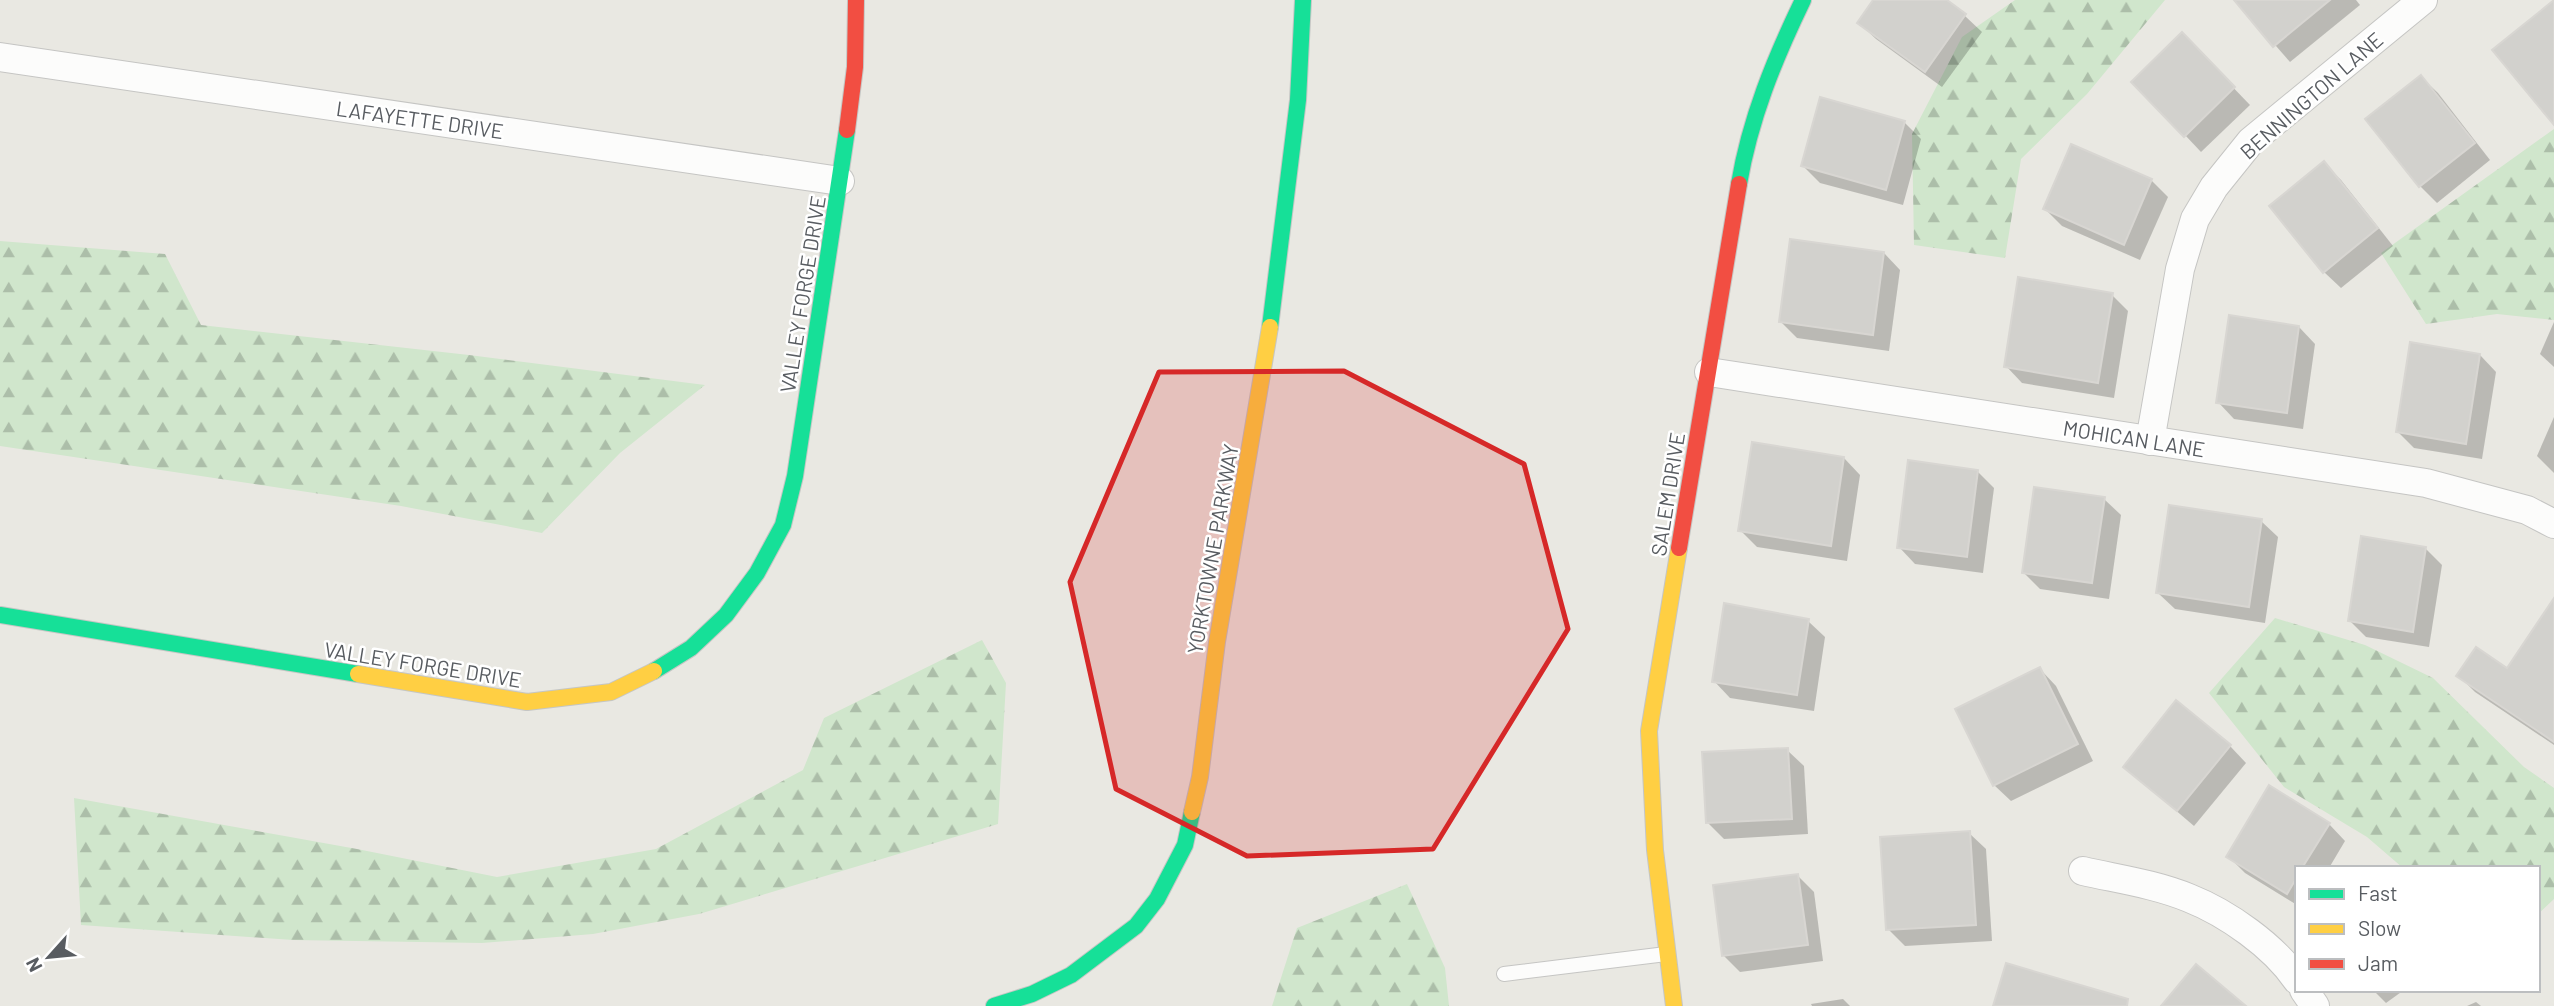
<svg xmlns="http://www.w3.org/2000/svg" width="2554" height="1006" viewBox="0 0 2554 1006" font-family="Barlow,sans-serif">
  <defs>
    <pattern id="forest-firs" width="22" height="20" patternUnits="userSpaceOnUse" patternTransform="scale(1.75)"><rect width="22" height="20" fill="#d0e6cc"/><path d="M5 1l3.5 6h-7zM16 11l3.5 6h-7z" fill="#acbea9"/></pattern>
  </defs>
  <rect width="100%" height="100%" fill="#e9e8e2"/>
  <g fill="url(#forest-firs)">
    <path d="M 2015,0 L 2165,0 L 2087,94 L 2021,159 L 2005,258 L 1914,245 L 1912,134 L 1962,37 Z"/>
    <path d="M 2554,129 L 2554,320 L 2497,314 L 2426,324 L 2381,253 Z"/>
    <path d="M 0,241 L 165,254 L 201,325 L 469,355 L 705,385 L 620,453 L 542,533 L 401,506 L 0,446 Z"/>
    <path d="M 2275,618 L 2365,645 L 2433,678 L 2524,767 L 2554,788 L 2554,899 L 2538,914 L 2538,868 L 2403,868 L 2367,837 L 2284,787 L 2209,693 Z"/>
    <path d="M 982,640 L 1006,683 L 998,824 L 699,914 L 593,934 L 482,943 L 293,940 L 81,925 L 74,798 L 357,849 L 497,877 L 656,849 L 803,770 L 824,718 Z"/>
    <path d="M 1407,884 L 1445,968 L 1449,1006 L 1272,1006 L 1297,928 Z"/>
  </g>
  <g fill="#0003">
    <path d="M 1875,0 L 1944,0 L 1965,16 L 1982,32 L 1942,87 L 1876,39 L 1859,23 Z"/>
    <path d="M 2236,0 L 2356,0 L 2360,5 L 2290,62 Z"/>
    <path d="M 2198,51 L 2250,105 L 2201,152 L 2185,135 Z"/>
    <path d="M 2421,77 L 2438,93 L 2490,160 L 2437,203 L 2420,186 L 2368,120 Z"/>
    <path d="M 1904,122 L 1921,139 L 1903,205 L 1820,183 L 1803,166 Z"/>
    <path d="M 2324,164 L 2341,180 L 2393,246 L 2341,288 L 2324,272 Z"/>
    <path d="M 2151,180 L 2168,197 L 2140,260 L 2062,226 L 2045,209 Z"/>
    <path d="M 1884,253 L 1900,270 L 1889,351 L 1797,338 L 1781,322 Z"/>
    <path d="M 2112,295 L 2128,311 L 2114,398 L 2022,383 L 2006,366 Z"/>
    <path d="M 2554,322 L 2554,367 L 2540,354 Z"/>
    <path d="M 2299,327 L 2315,344 L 2303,429 L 2234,419 L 2218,402 Z"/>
    <path d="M 2480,355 L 2496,372 L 2482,459 L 2414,448 L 2397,431 Z"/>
    <path d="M 2554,417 L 2554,473 L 2537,456 Z"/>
    <path d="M 1844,458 L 1860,475 L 1847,561 L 1757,547 L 1740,530 Z"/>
    <path d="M 1977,471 L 1994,488 L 1983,573 L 1915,564 L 1899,547 Z"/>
    <path d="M 2104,499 L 2121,515 L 2109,599 L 2040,589 L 2023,572 Z"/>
    <path d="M 2261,521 L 2278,537 L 2265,623 L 2175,609 L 2158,593 Z"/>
    <path d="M 2425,548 L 2442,565 L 2429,647 L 2366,637 L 2350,621 Z"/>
    <path d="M 2554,601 L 2554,745 L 2475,692 L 2459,676 L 2508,670 Z"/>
    <path d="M 1808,621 L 1825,637 L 1814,711 L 1730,698 L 1714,681 Z"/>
    <path d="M 2040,669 L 2056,686 L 2093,761 L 2011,801 L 1994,785 Z"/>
    <path d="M 2177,703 L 2230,746 L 2246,763 L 2194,826 L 2125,767 Z"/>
    <path d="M 1787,750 L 1804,766 L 1808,834 L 1724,839 L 1707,822 Z"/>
    <path d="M 2329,824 L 2345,841 L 2329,868 L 2297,868 L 2297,905 L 2245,873 L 2228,856 Z"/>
    <path d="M 1969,833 L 1986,849 L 1992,941 L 1905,946 L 1888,929 Z"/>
    <path d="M 1798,876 L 1814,892 L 1823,961 L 1740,972 L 1723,955 Z"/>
    <path d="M 2373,990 L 2404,990 L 2386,1003 Z"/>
    <path d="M 1843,999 L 1850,1006 L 1812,1006 L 1811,1004 Z"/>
    <path d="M 2476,1002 L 2481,1006 L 2467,1006 Z"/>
  </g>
  <g fill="#d2d1cd" stroke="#d8d6d2" stroke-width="2">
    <path d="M 1873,0 L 1947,0 L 1966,14 L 1925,72 L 1857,23 Z"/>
    <path d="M 2234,0 L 2330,0 L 2273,47 Z"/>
    <path d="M 2554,0 L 2554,125 L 2492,50 Z"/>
    <path d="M 2182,32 L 2235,87 L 2184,137 L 2131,82 Z"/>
    <path d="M 2421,75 L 2475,143 L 2419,187 L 2365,119 Z"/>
    <path d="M 1820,97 L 1905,121 L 1886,190 L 1801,166 Z"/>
    <path d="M 2071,144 L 2152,179 L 2124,245 L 2043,209 Z"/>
    <path d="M 2324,161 L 2378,228 L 2323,273 L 2269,206 Z"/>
    <path d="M 1790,239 L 1884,252 L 1873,335 L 1779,322 Z"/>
    <path d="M 2018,277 L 2113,293 L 2098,383 L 2004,367 Z"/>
    <path d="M 2229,315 L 2299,326 L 2287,413 L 2216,403 Z"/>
    <path d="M 2410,342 L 2480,354 L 2466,444 L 2396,432 Z"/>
    <path d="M 1752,442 L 1844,457 L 1831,546 L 1738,531 Z"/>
    <path d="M 1908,460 L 1978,470 L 1967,557 L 1897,548 Z"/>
    <path d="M 2034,487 L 2105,497 L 2092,583 L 2022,573 Z"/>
    <path d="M 2169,505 L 2262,519 L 2249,607 L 2156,593 Z"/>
    <path d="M 2361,536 L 2426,547 L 2413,632 L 2348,621 Z"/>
    <path d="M 2554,598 L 2554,742 L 2456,676 L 2476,647 L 2507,668 Z"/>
    <path d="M 1724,603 L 1809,619 L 1797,695 L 1712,682 Z"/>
    <path d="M 2040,667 L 2078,744 L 1993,786 L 1955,709 Z"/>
    <path d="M 2176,700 L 2231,745 L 2177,811 L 2123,767 Z"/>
    <path d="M 1788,748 L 1792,819 L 1706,823 L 1702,752 Z"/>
    <path d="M 2269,785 L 2330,823 L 2302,868 L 2297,868 L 2297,877 L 2287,894 L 2226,857 Z"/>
    <path d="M 1970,831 L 1976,925 L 1886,930 L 1880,837 Z"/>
    <path d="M 1798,874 L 1808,945 L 1722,956 L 1713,885 Z"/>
    <path d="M 2006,963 L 2128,999 L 2127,1006 L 1993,1006 Z"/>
    <path d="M 2196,964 L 2246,1006 L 2161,1006 Z"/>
  </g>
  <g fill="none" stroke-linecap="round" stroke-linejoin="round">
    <defs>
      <path id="lane" d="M 1504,974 L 1666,954"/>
      <g id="street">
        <path d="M 0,57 L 840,181"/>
        <path d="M 1709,372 L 2426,483 L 2527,510 L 2554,524"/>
        <path d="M 2150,441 L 2180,269 L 2195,219 L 2214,187 L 2251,141 L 2423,0"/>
        <path d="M 2083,871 C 2118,879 2155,884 2189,898 C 2227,913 2274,946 2297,980"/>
        <path d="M 2304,990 L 2315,1006"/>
      </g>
      <g id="fast">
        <path d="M 1739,184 C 1750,119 1774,60 1803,0"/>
        <path d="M 1270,327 L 1298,100 L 1303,0"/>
        <path d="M 0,615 L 358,674"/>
        <path d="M 654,671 L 691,648 L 726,615 L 757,573 L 783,525 L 795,476 L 847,130"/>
        <path d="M 994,1006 L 1032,994 L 1071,975 L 1136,926 L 1157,899 L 1185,845 L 1192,812"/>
      </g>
      <g id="slow">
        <path d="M 358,674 L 527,702 L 611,692 L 654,671"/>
        <path d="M 1192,812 L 1200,777 L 1217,642 L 1270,327"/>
        <path d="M 1674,1006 L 1655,850 L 1649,731 L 1679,548"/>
      </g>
      <g id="jam">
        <path d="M 847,130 L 855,67 L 856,0"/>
        <path d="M 1679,548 L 1739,184"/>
      </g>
    </defs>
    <use href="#lane" stroke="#c5c5c3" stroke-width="16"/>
    <use href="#street" stroke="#c5c5c3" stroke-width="30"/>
    <use href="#fast" stroke="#c5c6c4" stroke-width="18"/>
    <use href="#slow" stroke="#c5c6c4" stroke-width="18"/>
    <use href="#jam" stroke="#c5c6c4" stroke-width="18"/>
    <use href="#lane" stroke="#fcfcfb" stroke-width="14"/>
    <use href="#street" stroke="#fcfcfb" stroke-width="28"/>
    <use href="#fast" stroke="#16e098" stroke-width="16"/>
    <use href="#slow" stroke="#ffcf43" stroke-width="16"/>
    <use href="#jam" stroke="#f24e42" stroke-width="16"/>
  </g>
  <path fill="#d62828" fill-opacity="0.2" stroke="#d62828" stroke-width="5" stroke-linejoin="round" d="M 1344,371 L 1524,464 L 1568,629 L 1433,849 L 1247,856 L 1116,789 L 1070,582 L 1159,372 Z"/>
  <g text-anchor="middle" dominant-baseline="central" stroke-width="5" stroke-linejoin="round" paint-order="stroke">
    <g font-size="21" fill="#585c61" stroke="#fff">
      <text transform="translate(2311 95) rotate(-41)">BENNINGTON LANE</text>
      <text transform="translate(420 119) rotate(8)">LAFAYETTE DRIVE</text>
      <text transform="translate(802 294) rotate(-81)">VALLEY FORGE DRIVE</text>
      <text transform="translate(2134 438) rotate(9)">MOHICAN LANE</text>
      <text transform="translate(1667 494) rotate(-81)">SALEM DRIVE</text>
      <text transform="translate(1212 549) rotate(-80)">YORKTOWNE PARKWAY</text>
      <text transform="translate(423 664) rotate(9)">VALLEY FORGE DRIVE</text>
    </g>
  </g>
  <rect x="2295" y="866" width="245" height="126" fill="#ffffff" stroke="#bcbec0" stroke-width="2"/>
  <rect x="2309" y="889" width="35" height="10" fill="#16e098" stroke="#bcbec0" stroke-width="2"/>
  <text x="2358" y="901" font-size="21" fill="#585c61">Fast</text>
  <rect x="2309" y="924" width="35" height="10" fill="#ffcf43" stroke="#bcbec0" stroke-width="2"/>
  <text x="2358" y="936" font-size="21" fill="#585c61">Slow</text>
  <rect x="2309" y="959" width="35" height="10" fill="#f24e42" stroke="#bcbec0" stroke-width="2"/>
  <text x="2358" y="971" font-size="21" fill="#585c61">Jam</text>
  <g transform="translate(49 957) rotate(243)" stroke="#ffffff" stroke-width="5" paint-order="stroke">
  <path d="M0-5L12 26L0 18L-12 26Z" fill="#585c61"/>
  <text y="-10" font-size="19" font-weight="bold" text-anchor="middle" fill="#585c61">N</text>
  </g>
</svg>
